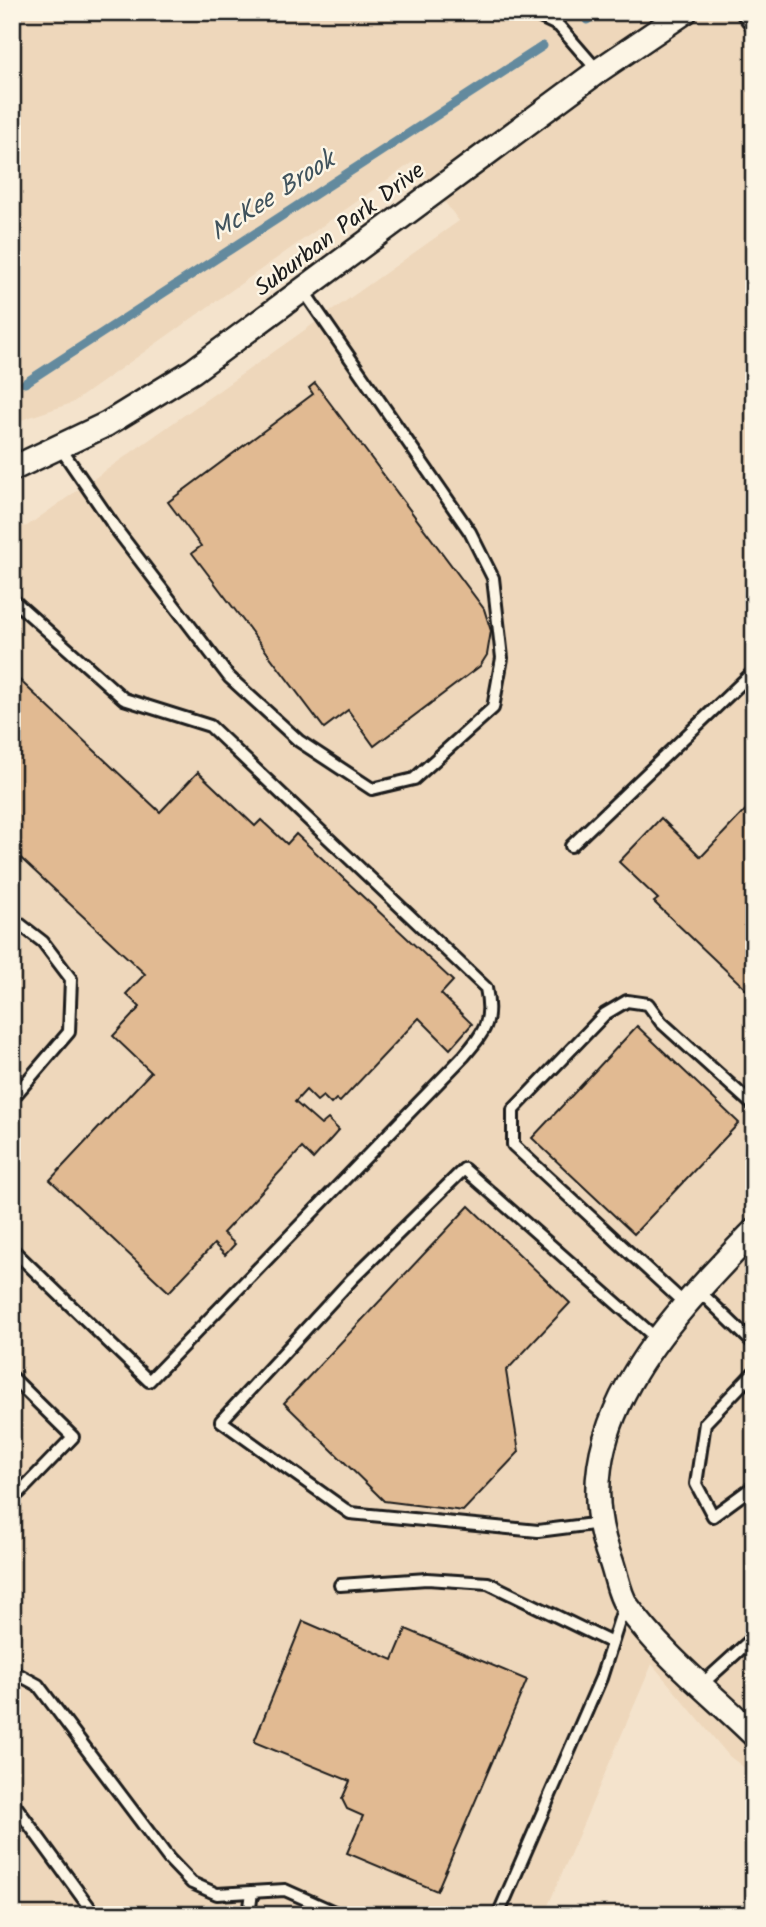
<svg xmlns="http://www.w3.org/2000/svg" width="766" height="1927" viewBox="0 0 766 1927" font-family="Kalam,sans-serif">
  <rect width="100%" height="100%" fill="#f4e3cc"/>
  <filter id="ink" filterUnits="userSpaceOnUse"><feTurbulence type="fractalNoise" baseFrequency=".0143" numOctaves="2"/><feDisplacementMap in="SourceGraphic" scale="14" xChannelSelector="R" yChannelSelector="G"/><feConvolveMatrix kernelMatrix="1 2 1 2 8 2 1 2 1" color-interpolation-filters="sRGB"/></filter>
  <g filter="url(#ink)">
    <path fill="#eed7bb" d="M 12,12 L 754,12 L 754,1775 L 729,1756 L 652,1664 L 544,1915 L 12,1915 L 12,528 L 27,526 L 459,221 L 414,161 L 72,403 L 12,423 Z"/>
    <g fill="none" stroke-linecap="round" stroke-linejoin="round">
      <g stroke="#638a9e" stroke-width="9">
        <path d="M 587,20 L 599,12"/>
        <path d="M 25,383 L 543,46"/>
      </g>
    </g>
    <g fill="#e1ba92" stroke="#1c1c1c" stroke-width="2">
      <path d="M 315,383 L 484,609 L 491,631 L 487,655 L 480,666 L 374,746 L 348,710 L 324,728 L 192,553 L 201,546 L 168,502 L 313,394 L 309,388 Z"/>
      <path d="M 12,673 L 160,812 L 198,772 L 255,826 L 261,820 L 287,844 L 296,834 L 453,981 L 441,994 L 472,1024 L 450,1049 L 419,1018 L 340,1102 L 336,1099 L 331,1104 L 323,1096 L 317,1101 L 306,1090 L 295,1102 L 321,1125 L 328,1119 L 339,1130 L 313,1159 L 302,1148 L 223,1233 L 235,1244 L 225,1255 L 214,1244 L 169,1292 L 50,1180 L 151,1072 L 113,1036 L 140,1007 L 126,994 L 145,974 L 12,850 Z"/>
      <path d="M 754,801 L 754,997 L 654,902 L 658,899 L 619,862 L 661,818 L 701,857 Z"/>
      <path d="M 637,1026 L 739,1123 L 634,1234 L 532,1138 Z"/>
      <path d="M 469,1206 L 570,1303 L 506,1371 L 519,1452 L 463,1511 L 384,1501 L 284,1403 Z"/>
      <path d="M 303,1621 L 393,1660 L 406,1629 L 527,1680 L 437,1891 L 347,1853 L 363,1816 L 347,1809 L 342,1799 L 350,1781 L 254,1742 Z"/>
    </g>
    <g fill="none" stroke-linecap="round" stroke-linejoin="round">
      <defs>
        <g id="lane">
          <path d="M 530,12 L 559,26 L 598,71"/>
          <path d="M 741,12 L 754,29"/>
          <path d="M 59,446 L 116,529 L 229,677 L 299,741 L 372,789 L 414,779 L 493,708 L 502,658 L 493,578 L 470,532 L 303,290"/>
          <path d="M 12,599 L 124,699 L 210,726 L 486,988 C 493,1022 485,1031 464,1056 L 149,1381 L 12,1249"/>
          <path d="M 571,846 L 754,671"/>
          <path d="M 12,918 L 43,942 L 71,979 L 69,1032 L 12,1099"/>
          <path d="M 698,1290 L 754,1344"/>
          <path d="M 685,1304 L 513,1145 L 513,1110 L 605,1014 L 627,1001 L 648,1004 L 661,1022 L 754,1106"/>
          <path d="M 754,1372 L 705,1423 L 696,1484 L 713,1516 L 754,1486"/>
          <path d="M 12,1377 L 73,1437 L 19,1493 L 12,1487"/>
          <path d="M 601,1523 L 538,1531 L 350,1513 L 221,1421 L 352,1279 L 464,1169 L 657,1339"/>
          <path d="M 340,1585 L 427,1579 L 488,1583 L 612,1643"/>
          <path d="M 12,1671 L 38,1685 L 169,1859 L 192,1883 L 217,1894 L 285,1890 L 341,1915"/>
          <path d="M 701,1685 L 754,1637"/>
          <path d="M 12,1801 L 95,1915"/>
          <path d="M 249,1915 L 252,1892"/>
          <path d="M 498,1915 L 601,1678 L 625,1603"/>
        </g>
        <g id="street">
          <path d="M 12,469 L 107,424 L 193,371 L 598,71 L 685,12"/>
          <path d="M 754,1231 C 670,1318 559,1429 611,1561 C 616,1575 619,1595 627,1606 C 663,1656 711,1693 754,1735"/>
        </g>
      </defs>
      <use href="#lane" stroke="#1c1c1c" stroke-width="16"/>
      <use href="#street" stroke="#1c1c1c" stroke-width="28"/>
      <use href="#lane" stroke="#fcf5e5" stroke-width="10"/>
      <use href="#street" stroke="#fcf5e5" stroke-width="23"/>
    </g>
  </g>
  <g text-anchor="middle" dominant-baseline="central" stroke-width="5" stroke-linejoin="round" paint-order="stroke">
    <g font-size="24" fill="#1c1c1c" stroke="#fcf5e5">
      <text transform="translate(340 230) rotate(-37)">Suburban Park Drive</text>
    </g>
    <g font-size="26" font-style="italic" fill="#40535d" stroke="#fcf5e5">
      <text transform="translate(273 197) rotate(-33)">McKee Brook</text>
    </g>
  </g>
  <rect width="766" height="1927" fill="none" stroke="#fcf5e5" stroke-width="42"/>
  <rect x="21" y="21" width="724" height="1885" fill="none" stroke="#1c1c1c" stroke-width="2.5" filter="url(#ink)"/>
</svg>
